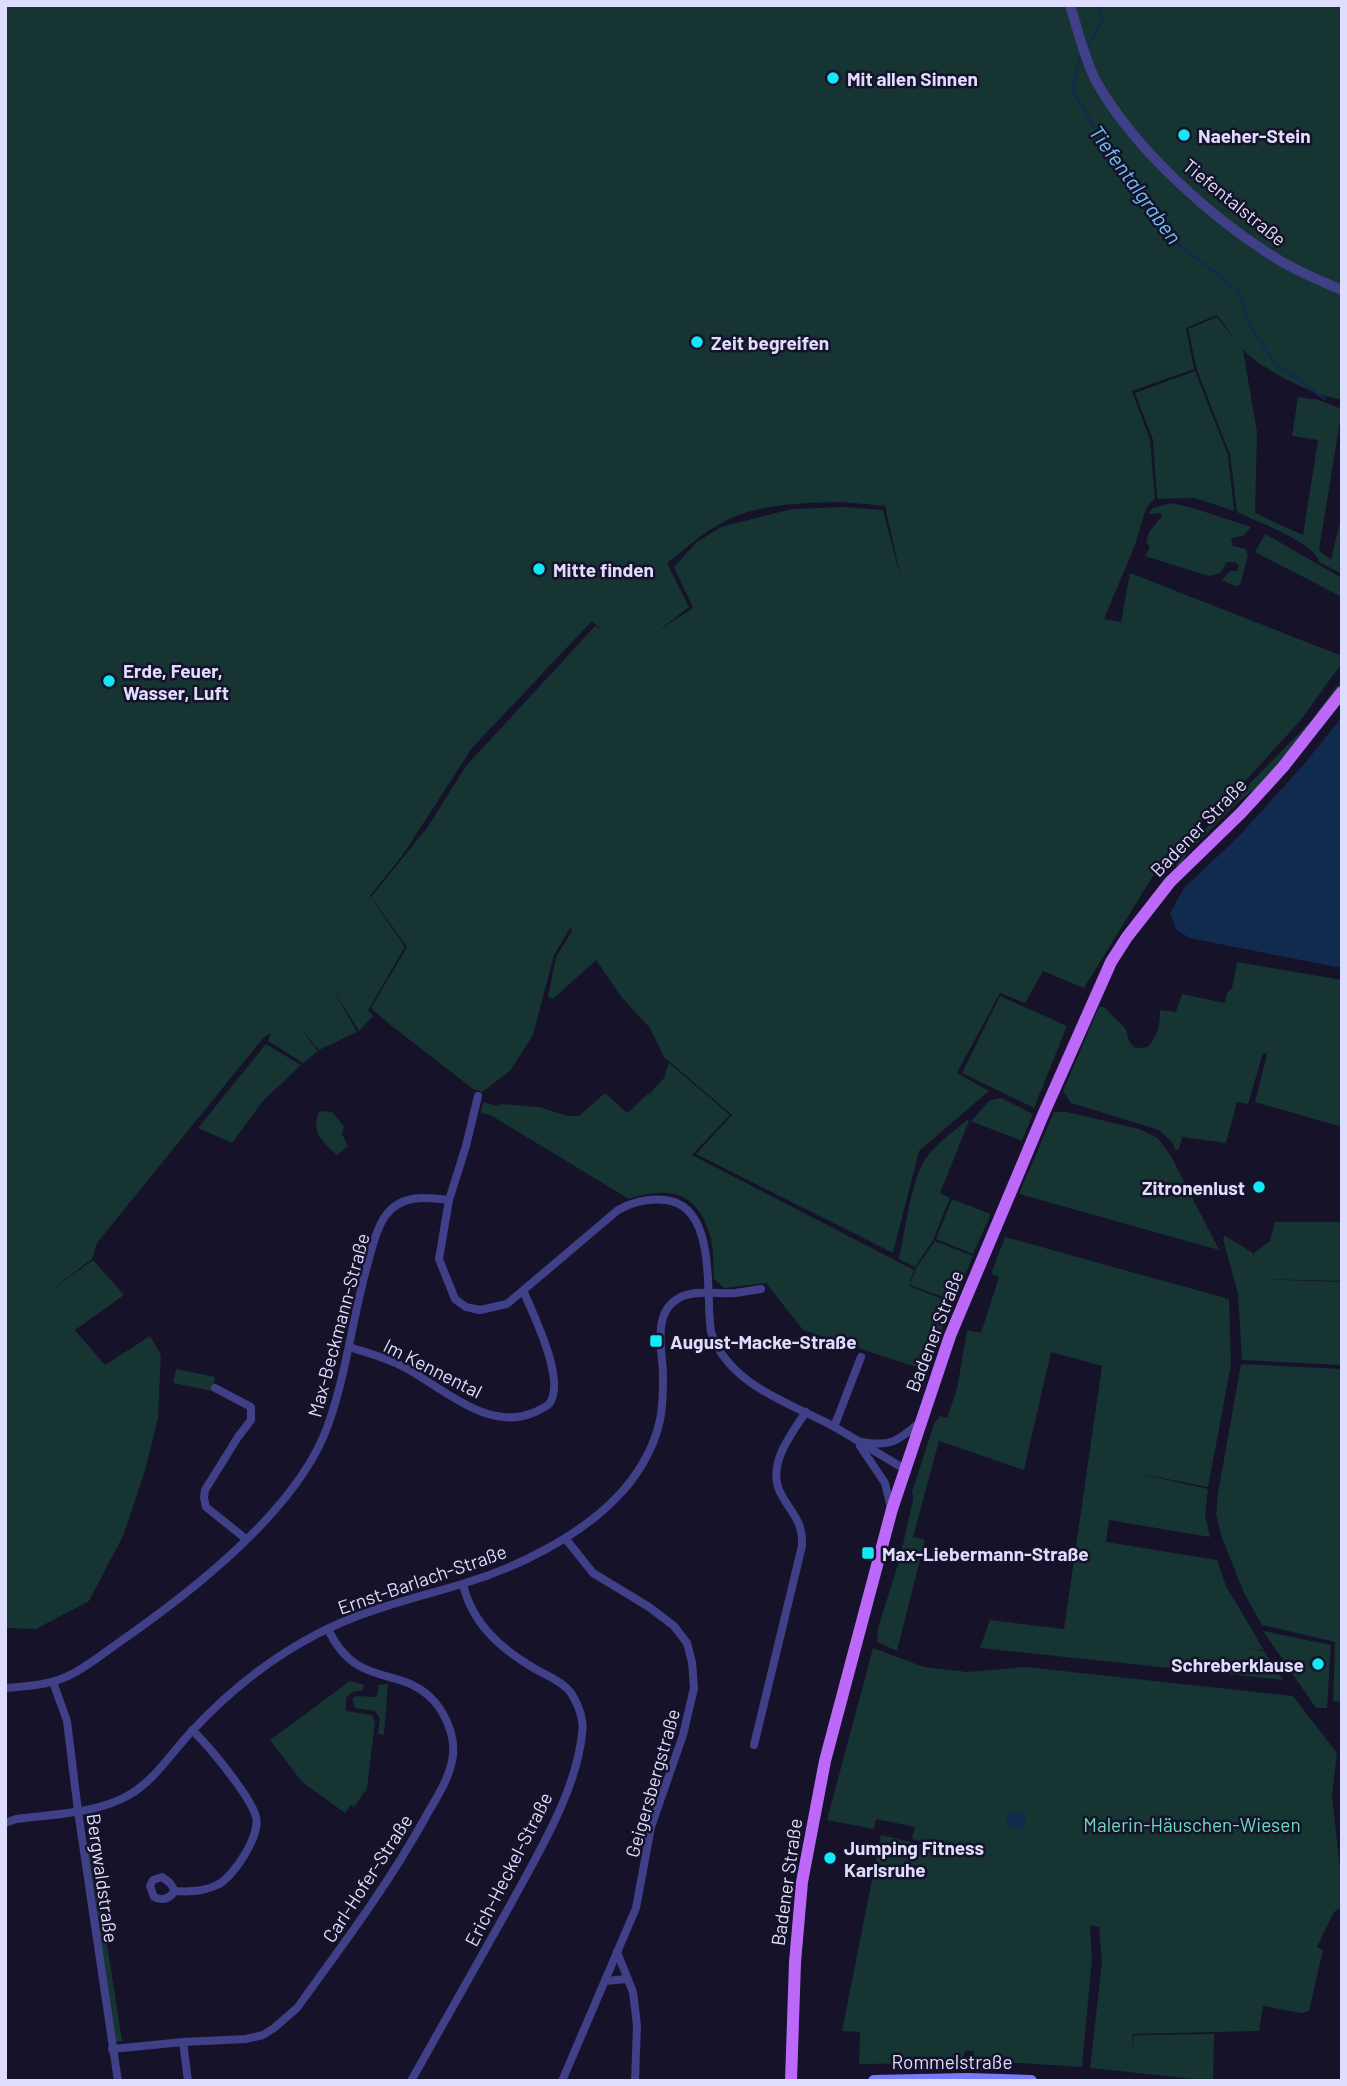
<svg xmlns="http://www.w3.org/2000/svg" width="1347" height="2086" viewBox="0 0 1347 2086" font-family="Barlow,sans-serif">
  <rect width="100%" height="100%" fill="#15122a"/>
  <g fill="#153432" fill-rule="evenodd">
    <path d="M 5,5 L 1342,5 L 1342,399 C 1318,398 1271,373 1252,358 C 1238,348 1228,328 1217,315 L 1186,328 L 1194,369 L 1132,391 L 1150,440 L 1155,498 L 1146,508 L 1135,545 L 1104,619 L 1121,622 L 1130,573 L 1342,656 L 1342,663 L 1300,721 L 1249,777 L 1164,858 L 1084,988 L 1043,971 L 1025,1003 L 1000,993 L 957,1073 L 989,1091 L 919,1151 L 893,1253 L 696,1154 L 732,1115 L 664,1057 L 650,1028 L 622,998 L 588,948 L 596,960 L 553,999 L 548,997 L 556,957 L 572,931 L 570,928 L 554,955 L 533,1035 L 510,1071 L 482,1092 L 473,1089 L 388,1023 L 371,1008 L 407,947 L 371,897 L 427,828 L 466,766 L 595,626 L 603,632 L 592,621 L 472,748 L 402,856 L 370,896 L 405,947 L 368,1010 L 373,1016 L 359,1031 L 333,989 L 357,1032 L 319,1050 L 298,1025 L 318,1051 L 303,1063 L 268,1041 L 271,1033 L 263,1038 L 97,1243 L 92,1259 L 46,1294 L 93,1260 L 124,1295 L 75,1330 L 105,1365 L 150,1336 L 161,1355 L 158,1418 L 144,1474 L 123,1536 L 89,1601 L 36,1629 L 5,1628 ZM 842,502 L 885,506 L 901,579 L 883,510 L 844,507 L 792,509 L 721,527 L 697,542 L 674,567 L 693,608 L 658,631 L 689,607 L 667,563 C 684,550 701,534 720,524 C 757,503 801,503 842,502 Z"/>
    <path d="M 1217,317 L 1243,350 L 1257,432 L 1255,513 L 1303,535 L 1318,440 L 1292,436 L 1298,397 L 1319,400 L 1342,409 L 1319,550 L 1331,560 L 1342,513 L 1342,574 L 1319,562 C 1314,542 1257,522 1237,512 L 1230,455 L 1197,370 L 1188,329 Z"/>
    <path d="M 1195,371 L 1228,455 L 1234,511 L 1195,498 L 1157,499 L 1153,440 L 1135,393 Z"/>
    <path d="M 1171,503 L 1193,508 L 1251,527 L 1243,536 L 1231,538 L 1233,546 L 1246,549 L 1248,556 L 1240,585 L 1235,586 L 1222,580 L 1230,571 L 1237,571 L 1239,566 L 1236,562 L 1227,562 L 1220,573 L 1209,576 L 1145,556 L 1150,547 L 1146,542 L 1149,532 L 1162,516 L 1160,513 L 1148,514 L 1153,508 Z"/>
    <path d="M 1265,534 L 1342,578 L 1342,597 L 1255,552 Z"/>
    <path d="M 1342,679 L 1336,692 L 1282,760 L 1256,788 L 1237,803 L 1190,850 L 1178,867 L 1176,865 L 1206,828 L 1310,722 Z"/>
    <path d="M 1237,962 L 1342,980 L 1342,1127 L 1255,1102 L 1268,1050 L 1267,1053 L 1263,1053 L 1248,1104 L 1237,1102 L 1226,1143 L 1182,1137 L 1179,1149 L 1175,1150 L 1173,1143 L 1159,1130 L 1071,1103 L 1063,1091 L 1099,1007 L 1105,1007 C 1111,1016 1121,1023 1125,1028 C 1130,1038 1125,1040 1136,1048 L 1148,1047 C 1158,1035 1160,1025 1160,1010 L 1176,1012 L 1182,994 L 1225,1003 L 1227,993 L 1232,988 Z"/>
    <path d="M 1000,996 L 1067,1026 L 1034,1108 L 962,1073 Z"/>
    <path d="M 266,1044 L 301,1065 L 263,1101 L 232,1143 L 198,1128 Z"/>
    <path d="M 669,1063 L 730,1115 L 692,1155 L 914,1270 L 909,1286 L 953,1303 L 925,1370 L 803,1330 L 766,1283 L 724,1288 L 714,1279 C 713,1266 714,1249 710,1235 C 697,1191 669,1186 629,1199 L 492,1116 L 481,1113 L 483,1102 L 497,1106 L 501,1104 L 539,1107 L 568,1116 L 579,1116 L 605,1093 L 627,1113 L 649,1093 L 657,1101 L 650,1093 L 664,1078 Z"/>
    <path d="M 1001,1098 L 1033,1114 L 1022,1141 L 971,1121 L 990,1100 Z"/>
    <path d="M 319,1111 L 332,1112 L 344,1126 L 342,1134 L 348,1146 L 337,1155 C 323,1142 310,1132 319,1111 Z"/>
    <path d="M 1054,1112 L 1067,1112 L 1139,1129 L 1158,1138 L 1171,1156 L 1219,1250 L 1019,1194 Z"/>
    <path d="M 967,1120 L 969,1121 L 940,1193 L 950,1198 L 933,1240 L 915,1267 L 899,1259 C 905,1232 911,1179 926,1158 C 937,1143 953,1132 967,1120 Z"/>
    <path d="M 952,1199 L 991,1214 L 973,1254 L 936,1239 Z"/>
    <path d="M 1275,1222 L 1342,1222 L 1342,1281 L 1254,1279 L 1342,1282 L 1342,1365 L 1242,1360 L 1238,1294 L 1223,1239 L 1225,1236 L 1253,1253 L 1254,1259 L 1254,1253 L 1270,1241 Z"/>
    <path d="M 1005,1237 L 1229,1299 L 1231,1365 L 1208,1487 L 1136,1473 L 1208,1489 L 1205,1515 L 1210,1537 L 1109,1520 L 1106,1542 L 1217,1560 L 1226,1586 L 1264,1650 L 1248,1648 L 1264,1651 L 1283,1680 L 980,1648 L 990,1620 L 1064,1629 L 1102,1366 L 1051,1352 L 1024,1470 L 939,1441 L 913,1537 L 925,1540 L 897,1651 L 877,1642 L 878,1628 L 900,1558 L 913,1499 L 912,1492 L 934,1424 L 940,1416 L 947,1418 L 957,1389 L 967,1330 L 981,1333 L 999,1277 L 991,1274 Z"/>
    <path d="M 935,1241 L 973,1256 L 954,1301 L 910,1285 L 916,1268 Z"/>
    <path d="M 1241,1364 L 1342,1369 L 1342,1702 L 1333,1701 L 1335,1642 L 1262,1625 L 1244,1593 L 1222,1538 L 1216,1514 L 1218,1493 Z"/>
    <path d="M 176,1369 L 215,1377 L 212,1391 L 173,1383 Z"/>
    <path d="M 1263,1631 L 1331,1645 L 1327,1708 L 1316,1708 Z"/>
    <path d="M 873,1648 L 924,1667 L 967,1672 L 1026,1667 L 1293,1696 L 1337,1753 L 1332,1795 L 1342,1887 L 1342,1907 L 1334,1912 L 1317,1947 L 1323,1950 L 1309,2011 L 1302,2013 L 1263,2006 L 1259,2031 L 1133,2034 L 1132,2054 L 1134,2035 L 1214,2034 L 1213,2081 L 1090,2068 L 1102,1962 L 1099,1927 L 1090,1925 L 1092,1959 L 1082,2067 L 973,2060 L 974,2051 L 965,2051 L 963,2060 L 960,2063 L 859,2064 L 860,2032 L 842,2031 L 881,1835 L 937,1848 L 938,1845 L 912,1839 L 915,1827 L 876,1819 L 874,1829 L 827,1820 Z"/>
    <path d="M 350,1681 L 364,1685 L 363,1690 L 352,1692 L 346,1698 L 346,1711 L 372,1715 L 375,1722 L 367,1788 L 354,1807 L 351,1805 L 345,1813 L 302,1782 L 270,1740 Z"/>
    <path d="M 388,1684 L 384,1735 L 378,1734 L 380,1718 L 375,1711 L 355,1708 L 352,1699 L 356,1696 L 377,1697 L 379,1685 Z"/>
    <path d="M 92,1846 L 122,2041 L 115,2042 L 87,1847 Z"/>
  </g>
  <g fill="#112b4f">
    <path d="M 1342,717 L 1342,968 L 1189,938 L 1176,929 L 1170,913 L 1184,888 L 1240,835 L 1305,763 Z"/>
    <path d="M 1010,1810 L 1027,1815 L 1023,1830 L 1005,1825 Z"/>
  </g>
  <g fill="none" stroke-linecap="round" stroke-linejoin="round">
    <g stroke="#112b4f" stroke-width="2.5">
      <path d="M 1086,48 L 1103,20 L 1096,5"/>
      <path d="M 1080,56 L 1072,90 L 1115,161 L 1173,241 L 1219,275 L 1239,292 L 1252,330 L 1273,361 L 1325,399"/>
    </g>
    <g stroke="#3f4087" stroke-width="8">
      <path d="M 478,1096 L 466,1146 L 449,1200 L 439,1259 L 455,1299 L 466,1307 L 480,1310 L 507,1304 L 618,1210 C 634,1201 648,1198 665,1200 C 718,1205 705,1295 711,1332 C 728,1384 787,1402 831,1425 C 856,1439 880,1455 905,1469"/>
      <path d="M 349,1347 C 368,1353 387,1358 404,1367 C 443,1388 489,1433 535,1412 C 539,1410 546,1407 549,1404 C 567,1381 533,1315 524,1292"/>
      <path d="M 215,1388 L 251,1407 L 251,1420 L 238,1437 L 205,1490 L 204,1498 L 206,1507 L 246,1539"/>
      <path d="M 834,1427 L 861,1357"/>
      <path d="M 862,1442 C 890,1447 898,1441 919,1423"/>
      <path d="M 860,1446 L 885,1483 L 891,1508"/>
      <path d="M 53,1682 L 67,1721 L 78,1811 L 118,2081"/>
      <path d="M 5,1688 C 28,1686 52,1685 72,1674 C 89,1665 105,1652 121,1641 C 193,1591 298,1510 328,1425 C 346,1375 352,1321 366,1270 C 371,1253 375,1230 386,1215 C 402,1194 426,1197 449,1200"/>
      <path d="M 754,1745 L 802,1546 C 803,1519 791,1514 780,1492 C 767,1464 791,1434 806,1412"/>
      <path d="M 5,1823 L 16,1819 C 53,1814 96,1814 129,1795 C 155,1780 172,1752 192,1731 C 227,1693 271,1658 317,1634 C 363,1610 412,1599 462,1584 C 514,1569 579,1537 617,1497 C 636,1478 653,1450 659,1424 C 663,1409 663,1392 663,1377 C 663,1350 650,1310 683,1296 C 698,1290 719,1294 735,1293 C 744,1292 753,1290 761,1289"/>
      <path d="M 175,1891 L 170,1883 L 162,1877 L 153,1880 L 150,1886 L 154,1897 C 162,1901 169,1899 175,1891 C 188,1892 205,1891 217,1885 C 233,1878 261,1835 256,1817 C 251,1797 209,1746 192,1730"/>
      <path d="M 617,1952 L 633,1992 L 637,2025 L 635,2081"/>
      <path d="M 605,1981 L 627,1979"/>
      <path d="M 183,2042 L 188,2081"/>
      <path d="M 112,2049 L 183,2042 L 246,2039 L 263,2035 L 274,2028 L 297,2008 C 342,1946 388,1885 425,1818 C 436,1798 450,1779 453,1755 C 455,1736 446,1715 434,1701 C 401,1664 357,1691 328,1629"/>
      <path d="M 411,2081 C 445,2020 479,1960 513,1900 C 540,1850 576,1791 582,1734 C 584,1722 580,1709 574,1698 C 567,1684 550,1677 537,1670 C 502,1650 472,1624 463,1584"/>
      <path d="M 562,2081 L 636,1908 L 651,1827 L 683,1735 L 694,1688 L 692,1662 L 687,1643 L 674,1626 L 649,1607 L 593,1573 L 565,1538"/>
    </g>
    <path stroke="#3f4087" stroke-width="10" d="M 1070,5 C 1078,30 1084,58 1096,81 C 1134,149 1213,220 1279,260 C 1299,272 1320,281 1342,290"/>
    <path stroke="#787afa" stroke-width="12" d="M 874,2081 L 968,2079 L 1031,2081"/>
    <path stroke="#bc68f9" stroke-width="12" d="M 791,2081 L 795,1962 L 802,1882 L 825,1761 L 892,1509 L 950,1336 L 1043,1115 L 1111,962 L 1127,937 L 1170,882 L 1241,813 L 1283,767 L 1342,692"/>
  </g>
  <g fill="#11e9f6" stroke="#15122a" stroke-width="2.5">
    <circle cx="833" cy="78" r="7"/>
    <circle cx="1184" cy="135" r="7"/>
    <circle cx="697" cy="342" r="7"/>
    <circle cx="539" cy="569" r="7"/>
    <circle cx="109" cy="681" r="7"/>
    <circle cx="1259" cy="1187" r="7"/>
    <rect x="649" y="1334" width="14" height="14" rx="3.5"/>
    <rect x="861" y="1546" width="14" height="14" rx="3.5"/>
    <circle cx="1318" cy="1664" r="7"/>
    <circle cx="830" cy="1858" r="7"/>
  </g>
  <g text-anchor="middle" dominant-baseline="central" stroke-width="5" stroke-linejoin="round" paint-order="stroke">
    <g font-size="19" font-weight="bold" fill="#dfddfe" stroke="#15122a" text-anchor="start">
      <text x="847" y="78">Mit allen Sinnen</text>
      <text x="1198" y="135">Naeher-Stein</text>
      <text x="711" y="342">Zeit begreifen</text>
      <text x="553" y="569">Mitte finden</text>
      <text x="123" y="670">Erde, Feuer,<tspan x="123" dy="22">Wasser, Luft</tspan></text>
      <text x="1245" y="1187" text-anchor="end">Zitronenlust</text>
      <text x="670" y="1341">August-Macke-Straße</text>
      <text x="882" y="1553">Max-Liebermann-Straße</text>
      <text x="1304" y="1664" text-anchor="end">Schreberklause</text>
      <text x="844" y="1847">Jumping Fitness<tspan x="844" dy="22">Karlsruhe</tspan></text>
    </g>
    <g font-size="19" fill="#dfddfe" stroke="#15122a">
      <text transform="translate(1235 202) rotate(39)">Tiefentalstraße</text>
      <text transform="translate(1198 827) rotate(-46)">Badener Straße</text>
      <text transform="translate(338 1325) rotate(-75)">Max-Beckmann-Straße</text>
      <text transform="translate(934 1331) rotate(-69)">Badener Straße</text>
      <text transform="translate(433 1368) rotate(27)">Im Kennental</text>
      <text transform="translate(422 1579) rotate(-19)">Ernst-Barlach-Straße</text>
      <text transform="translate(652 1783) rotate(-74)">Geigersbergstraße</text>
      <text transform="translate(508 1869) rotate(-63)">Erich-Heckel-Straße</text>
      <text transform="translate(103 1878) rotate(82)">Bergwaldstraße</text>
      <text transform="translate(367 1878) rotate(-57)">Carl-Hofer-Straße</text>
      <text transform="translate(786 1882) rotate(-82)">Badener Straße</text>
      <text x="952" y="2061">Rommelstraße</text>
    </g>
    <g font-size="19" fill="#6addbb" stroke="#15122a">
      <text x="1192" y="1824">Malerin-Häuschen-Wiesen</text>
    </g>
    <g font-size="21" font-style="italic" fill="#6fc0f9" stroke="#15122a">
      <text transform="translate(1136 184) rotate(54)">Tiefentalgraben</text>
    </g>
  </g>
  <rect width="1347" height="2086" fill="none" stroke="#dfddfe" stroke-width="14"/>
</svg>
